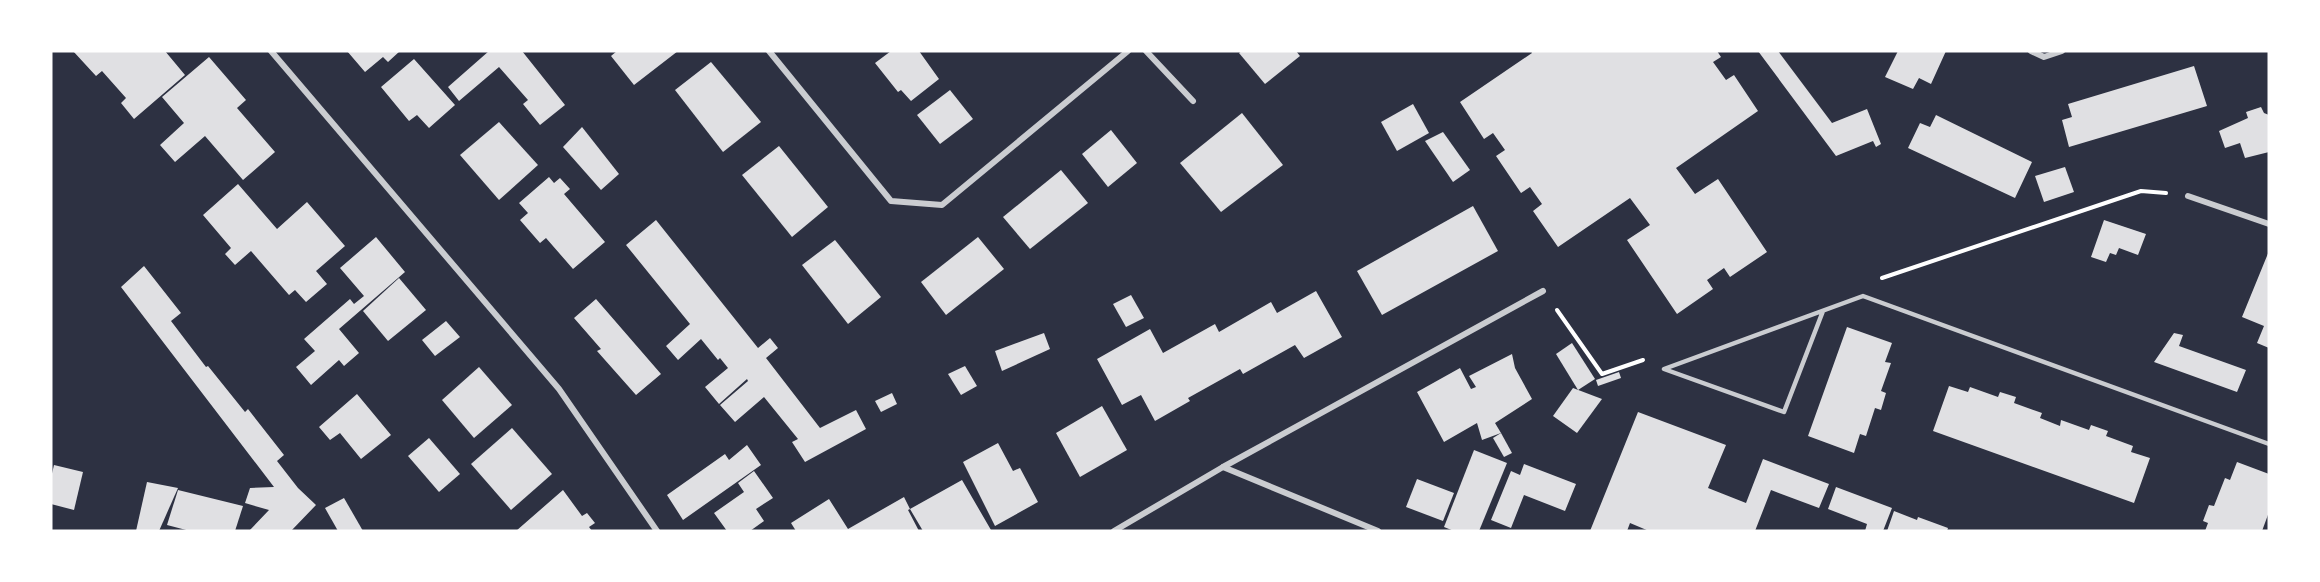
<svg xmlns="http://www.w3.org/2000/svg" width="2320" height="582" viewBox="0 0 2320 582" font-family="Arial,sans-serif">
  <rect width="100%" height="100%" fill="#2d3142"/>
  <g fill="#e0e0e3">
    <path d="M 73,51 L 165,51 L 185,75 L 134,119 L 121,103 L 126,98 L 102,71 L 96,76 Z"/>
    <path d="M 347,51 L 400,51 L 388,62 L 383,57 L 365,72 Z"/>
    <path d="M 489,51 L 522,51 L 565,105 L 540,125 L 523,104 L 528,100 L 499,67 L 459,101 L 448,87 Z"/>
    <path d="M 617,51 L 678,51 L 634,85 L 611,56 Z"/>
    <path d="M 891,51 L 919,51 L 939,79 L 911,101 L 901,90 L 898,92 L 875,63 Z"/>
    <path d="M 1242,51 L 1296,51 L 1300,56 L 1265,84 L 1239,53 Z"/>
    <path d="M 1531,51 L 1717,51 L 1721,57 L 1713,62 L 1726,80 L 1734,75 L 1758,111 L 1676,168 L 1695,194 L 1718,179 L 1767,252 L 1730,277 L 1724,268 L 1707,280 L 1713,289 L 1677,314 L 1627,240 L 1650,225 L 1630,198 L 1558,247 L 1533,211 L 1542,204 L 1530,187 L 1521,193 L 1496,156 L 1505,150 L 1493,133 L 1484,139 L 1460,102 L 1532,53 Z"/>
    <path d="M 1758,51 L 1778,51 L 1832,123 L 1867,109 L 1881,144 L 1876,147 L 1873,141 L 1836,156 Z"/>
    <path d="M 1898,51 L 1946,51 L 1931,84 L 1919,78 L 1913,89 L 1885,77 Z"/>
    <path d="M 209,57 L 246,100 L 237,108 L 275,152 L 243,180 L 205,136 L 175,162 L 160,145 L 184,123 L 162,97 Z"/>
    <path d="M 414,59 L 455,105 L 429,128 L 417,115 L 409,121 L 381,87 Z"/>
    <path d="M 711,62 L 761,122 L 723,152 L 675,90 Z"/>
    <path d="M 2194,66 L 2207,106 L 2069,147 L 2062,120 L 2072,117 L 2068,104 Z"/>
    <path d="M 950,90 L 973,119 L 940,144 L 917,115 Z"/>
    <path d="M 1413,104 L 1429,133 L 1397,151 L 1381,122 Z"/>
    <path d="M 2261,107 L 2264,113 L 2269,115 L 2269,152 L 2245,158 L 2240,143 L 2225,148 L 2219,131 L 2248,118 L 2246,112 Z"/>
    <path d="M 1242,113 L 1283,165 L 1221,212 L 1180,163 Z"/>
    <path d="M 1936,115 L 2032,162 L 2015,198 L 1908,148 L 1920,123 L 1930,127 Z"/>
    <path d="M 499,122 L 538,165 L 499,200 L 460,155 Z"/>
    <path d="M 582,127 L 619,174 L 601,190 L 563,147 Z"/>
    <path d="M 1111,130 L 1137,163 L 1108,187 L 1082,154 Z"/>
    <path d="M 1443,132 L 1470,170 L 1453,182 L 1425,141 Z"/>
    <path d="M 779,146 L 828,207 L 792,237 L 742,175 Z"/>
    <path d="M 2065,167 L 2074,192 L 2044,202 L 2035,176 Z"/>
    <path d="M 1061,170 L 1088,203 L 1030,249 L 1003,217 Z"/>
    <path d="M 549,177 L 554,183 L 560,178 L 570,189 L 564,194 L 605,242 L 573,269 L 546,238 L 540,243 L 520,220 L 528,213 L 519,203 Z"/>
    <path d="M 238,184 L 277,229 L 307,202 L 345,246 L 316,271 L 327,284 L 306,302 L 295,290 L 289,295 L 251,251 L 235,265 L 225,254 L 231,248 L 203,215 Z"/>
    <path d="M 1473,206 L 1498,251 L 1382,315 L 1357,271 Z"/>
    <path d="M 656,220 L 758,348 L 770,338 L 778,348 L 766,358 L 820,428 L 856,410 L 866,429 L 805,462 L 792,442 L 798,439 L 764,397 L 735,422 L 720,405 L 748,381 L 747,379 L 719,404 L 705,387 L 728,368 L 720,358 L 718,360 L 701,339 L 678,360 L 666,346 L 690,324 L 626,245 Z"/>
    <path d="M 2104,220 L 2146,234 L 2138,255 L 2119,248 L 2116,255 L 2110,253 L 2106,262 L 2091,257 Z"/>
    <path d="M 376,237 L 405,272 L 339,329 L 359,353 L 344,366 L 339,360 L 311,385 L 296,367 L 315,351 L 304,339 L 350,299 L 354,304 L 364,296 L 340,268 Z"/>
    <path d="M 978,237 L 1004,269 L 946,315 L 921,282 Z"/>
    <path d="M 835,240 L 881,297 L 848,324 L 802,265 Z"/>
    <path d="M 2269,251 L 2269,348 L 2257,343 L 2264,326 L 2242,317 Z"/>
    <path d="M 144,266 L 181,313 L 171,321 L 206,367 L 208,366 L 245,412 L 248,409 L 284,455 L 277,461 L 298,488 L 316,505 L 291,531 L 249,531 L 269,510 L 245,503 L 250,488 L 274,487 L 121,287 Z"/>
    <path d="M 399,278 L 426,310 L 388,341 L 363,311 Z"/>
    <path d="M 1316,291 L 1342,337 L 1304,358 L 1295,345 L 1243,374 L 1240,369 L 1188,398 L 1190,401 L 1155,421 L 1141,395 L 1122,405 L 1097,359 L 1150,329 L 1163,353 L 1215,324 L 1219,332 L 1271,302 L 1277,313 Z"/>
    <path d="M 1131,295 L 1144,318 L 1126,327 L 1113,304 Z"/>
    <path d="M 596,299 L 661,374 L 636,395 L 597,351 L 601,349 L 574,318 Z"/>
    <path d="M 446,321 L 460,337 L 435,356 L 422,340 Z"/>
    <path d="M 1847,327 L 1892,343 L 1885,362 L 1891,363 L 1881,391 L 1886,393 L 1881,410 L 1875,408 L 1866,436 L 1860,434 L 1854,453 L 1808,436 Z"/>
    <path d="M 1044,333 L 1050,349 L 1002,371 L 995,351 Z"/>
    <path d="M 2174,333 L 2183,335 L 2179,346 L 2246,370 L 2237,392 L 2154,362 Z"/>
    <path d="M 1572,343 L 1595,379 L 1578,390 L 1556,354 Z"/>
    <path d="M 1512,354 L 1515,368 L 1532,399 L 1495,423 L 1501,433 L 1482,440 L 1477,423 L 1444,442 L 1417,392 L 1460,368 L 1471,389 L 1476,387 L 1469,376 Z"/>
    <path d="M 965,366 L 977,386 L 961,395 L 948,374 Z"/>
    <path d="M 479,367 L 512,405 L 474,438 L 442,400 Z"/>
    <path d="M 1619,372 L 1621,378 L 1598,386 L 1596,380 Z"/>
    <path d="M 1949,386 L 1968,392 L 1970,387 L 1998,397 L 2000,392 L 2016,397 L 2014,403 L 2042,413 L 2040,418 L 2060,426 L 2061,420 L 2089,430 L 2091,425 L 2108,431 L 2106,436 L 2133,446 L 2131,452 L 2150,458 L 2134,503 L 1933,431 Z"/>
    <path d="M 1573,388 L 1602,399 L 1577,433 L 1553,416 Z"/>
    <path d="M 892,393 L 897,404 L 881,412 L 875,401 Z"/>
    <path d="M 357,394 L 391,435 L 361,459 L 340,433 L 330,440 L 319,427 Z"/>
    <path d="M 1102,406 L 1127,450 L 1080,477 L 1056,433 Z"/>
    <path d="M 1638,412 L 1726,445 L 1708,488 L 1746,503 L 1763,459 L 1829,484 L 1819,508 L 1771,490 L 1755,531 L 1649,531 L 1630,523 L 1627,531 L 1590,531 Z"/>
    <path d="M 512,428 L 552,474 L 511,510 L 471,464 Z"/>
    <path d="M 1501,433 L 1512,453 L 1504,457 L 1493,438 Z"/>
    <path d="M 429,438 L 460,474 L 439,492 L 408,456 Z"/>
    <path d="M 998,443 L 1013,471 L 1020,468 L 1038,502 L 995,526 L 963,462 Z"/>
    <path d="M 747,445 L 761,465 L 683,520 L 667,495 L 725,454 L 729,460 Z"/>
    <path d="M 1474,450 L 1507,463 L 1479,531 L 1454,531 L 1444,527 Z"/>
    <path d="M 2237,462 L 2269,474 L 2269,512 L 2262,531 L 2205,531 L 2208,523 L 2203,521 L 2209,505 L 2214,506 L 2225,478 L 2230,480 Z"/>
    <path d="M 1524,464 L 1576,484 L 1565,511 L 1524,495 L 1511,528 L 1491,520 L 1511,471 L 1520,475 Z"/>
    <path d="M 54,465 L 83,472 L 74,510 L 51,504 L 51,478 Z"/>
    <path d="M 754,471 L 773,498 L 756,509 L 764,521 L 750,531 L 727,531 L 714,513 L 744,492 L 738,483 Z"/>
    <path d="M 1417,479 L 1454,493 L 1443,521 L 1406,507 Z"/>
    <path d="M 962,480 L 991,530 L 989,531 L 923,531 L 910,509 L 908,510 L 919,531 L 796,531 L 791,523 L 829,499 L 848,529 L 904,497 L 910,509 Z"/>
    <path d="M 147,482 L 178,488 L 159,531 L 136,531 Z"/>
    <path d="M 1836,487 L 1892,508 L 1883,531 L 1865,531 L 1867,524 L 1828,509 Z"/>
    <path d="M 178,490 L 243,506 L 235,531 L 190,531 L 167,525 Z"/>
    <path d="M 563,490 L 582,516 L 587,513 L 595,523 L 589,527 L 592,531 L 516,531 Z"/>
    <path d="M 344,498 L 363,531 L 338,531 L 325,508 Z"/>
    <path d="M 1894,511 L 1917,520 L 1918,517 L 1948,528 L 1947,531 L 1887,531 Z"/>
  </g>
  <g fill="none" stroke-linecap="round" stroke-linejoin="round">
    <g stroke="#fff" stroke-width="4">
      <path d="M 1882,278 L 2141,191 L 2166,193"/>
      <path d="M 1557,310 L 1602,374 L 1643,360"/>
    </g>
    <path stroke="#caccd0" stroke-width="4.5" d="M 1823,311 L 1784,412 L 1664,369 L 1863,296 L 2269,444"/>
    <g stroke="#caccd0" stroke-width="6">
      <path d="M 271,51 L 559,389 L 657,531"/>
      <path d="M 769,51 L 891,201 L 942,205 L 1128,51"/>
      <path d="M 1146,51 L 1193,101"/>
      <path d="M 2031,51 L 2044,57 L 2062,51"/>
      <path d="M 2188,196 L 2269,224"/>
      <path d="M 1223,467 L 1378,531"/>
      <path d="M 1114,531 L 1223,467 L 1543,291"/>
    </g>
  </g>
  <rect width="2320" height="582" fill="none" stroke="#ffffff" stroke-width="105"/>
</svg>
